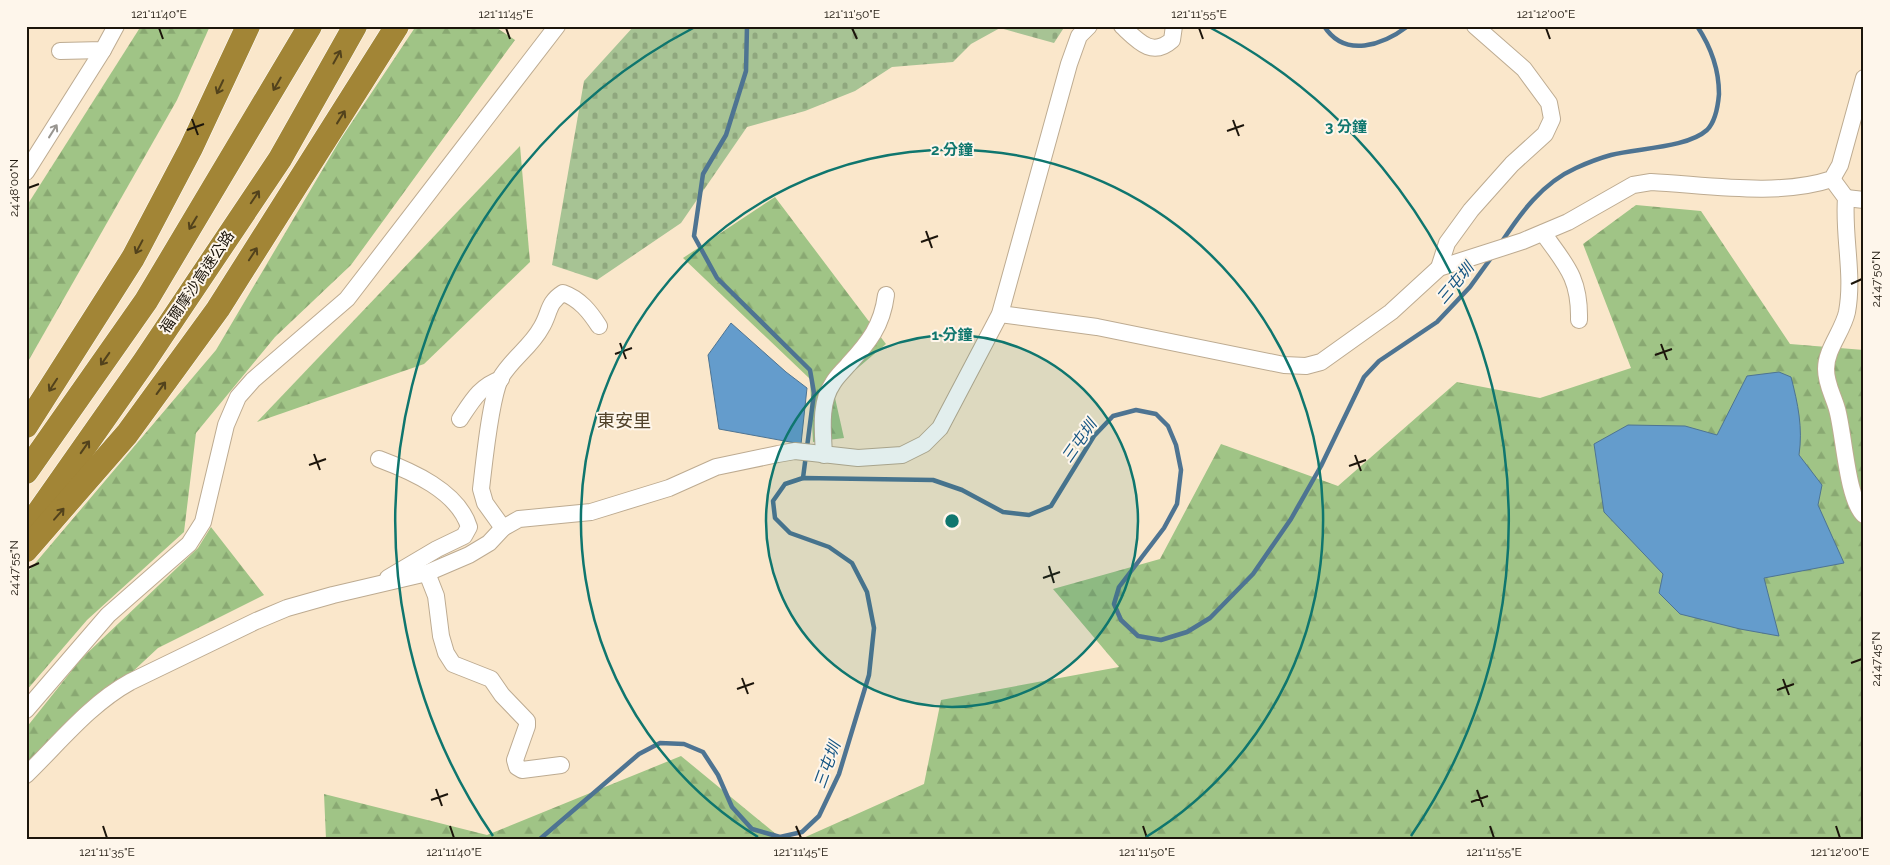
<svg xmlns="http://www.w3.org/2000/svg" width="1890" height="865" viewBox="0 0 1890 865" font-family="Raleway,'Noto Sans TC',sans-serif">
  <defs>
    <pattern id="forest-firs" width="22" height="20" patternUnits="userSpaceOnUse" patternTransform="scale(1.25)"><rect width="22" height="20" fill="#a0c486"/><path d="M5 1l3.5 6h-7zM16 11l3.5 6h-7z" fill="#89a872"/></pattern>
    <pattern id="cemetery-stones" width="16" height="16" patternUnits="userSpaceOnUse" patternTransform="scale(1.25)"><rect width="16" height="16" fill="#a7c394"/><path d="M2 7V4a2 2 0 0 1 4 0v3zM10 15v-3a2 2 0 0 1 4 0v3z" fill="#8fa77e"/></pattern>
  </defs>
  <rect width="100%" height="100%" fill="#fae7cb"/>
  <g fill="url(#forest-firs)">
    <path d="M 141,26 L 210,26 L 177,100 L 26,365 L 26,207 Z"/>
    <path d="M 416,26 L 494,26 L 515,40 L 351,265 L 275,337 L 196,433 L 184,532 L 87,620 L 26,691 L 26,574 L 216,350 L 340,140 Z"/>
    <path d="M 520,146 L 530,262 L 424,364 L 257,422 Z"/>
    <path d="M 775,197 L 886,344 L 833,389 L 844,438 L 813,442 L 810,379 L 683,258 Z"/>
    <path d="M 1636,205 L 1701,211 L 1790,344 L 1864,350 L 1864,839 L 801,839 L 924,784 L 941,700 L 1119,667 L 1053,589 L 1160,559 L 1221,444 L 1338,486 L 1457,382 L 1540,398 L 1631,368 L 1583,244 Z"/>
    <path d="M 211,527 L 264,595 L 158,648 L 26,771 L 26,728 L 81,659 L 198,548 Z"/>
    <path d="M 681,756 L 782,839 L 326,839 L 324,794 L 487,835 Z"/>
  </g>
  <path fill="url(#cemetery-stones)" d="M 634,26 L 1065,26 L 1054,43 L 1000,28 L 971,44 L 953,62 L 892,67 L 855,91 L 805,111 L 747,127 L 681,223 L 597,280 L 552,265 L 584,81 Z"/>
  <g fill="#649ccc" stroke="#4e7492">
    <path d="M 731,323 L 786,372 L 807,388 L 801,444 L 719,429 L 708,355 Z"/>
    <path d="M 1779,372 L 1791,377 C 1798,404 1803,428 1799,455 L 1822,485 L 1818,505 L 1844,563 L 1764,578 L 1779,636 L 1740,629 L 1680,614 L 1659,593 L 1663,574 L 1604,512 L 1594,444 L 1628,425 L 1685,426 L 1717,435 L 1747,376 Z"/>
  </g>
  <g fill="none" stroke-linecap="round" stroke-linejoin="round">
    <g stroke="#4e7492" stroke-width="4.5">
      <path d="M 747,26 L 746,71 L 726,135 L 703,174 L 694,236 L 717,278 L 810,370 L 814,393 L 803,478"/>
      <path d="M 1324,26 C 1345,59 1383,45 1408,26"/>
      <path d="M 1501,243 C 1520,214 1542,183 1576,168 C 1587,163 1600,158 1611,155 C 1638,148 1687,148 1707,130 C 1716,121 1718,106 1719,94 C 1719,69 1711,47 1697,26"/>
      <path d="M 540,839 L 639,754 L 660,743 L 684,744 L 703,752 L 718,775 L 732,807 L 752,829 L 780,837 L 802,832 L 819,816 L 839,774 L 869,675 L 874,628 L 867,592 L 852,563 L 829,547 L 790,533 L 775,518 L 773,501 L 785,484 L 803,478 L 933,480 L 962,490 L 1003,512 L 1029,515 L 1051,506 L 1094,436 L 1113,416 L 1136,410 L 1156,414 L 1168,426 L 1176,445 L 1181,470 L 1177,504 L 1164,528 L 1119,587 L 1114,604 L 1121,620 L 1138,636 L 1161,640 L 1187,632 L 1210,618 L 1253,574 L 1291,519 L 1321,466 L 1364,377 L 1379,361 L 1437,322 L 1470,287 L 1491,258"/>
    </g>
    <defs>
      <g id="minor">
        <path d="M 1122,26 C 1138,41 1152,58 1172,40 L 1174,26"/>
        <path d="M 60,51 L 103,50 L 116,26"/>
        <path d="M 26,172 L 103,50"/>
        <path d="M 1832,179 L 1846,198 C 1843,236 1854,274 1847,312 C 1843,331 1826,349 1826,369 C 1826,384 1833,395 1837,409 C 1844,433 1847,500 1864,515"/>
        <path d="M 1846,198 L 1864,200"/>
        <path d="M 1543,233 C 1566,265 1580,278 1579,320"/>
        <path d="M 1439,268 L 1447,243 L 1471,210 L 1512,164 L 1545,134 L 1552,119 L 1549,103 L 1524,69 L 1475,26"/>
        <path d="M 1000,314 L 1097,327 L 1284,365 L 1306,366 L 1321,362 L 1391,312 L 1439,268 L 1523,241 L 1568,222 L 1633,185 L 1651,182 C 1708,185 1778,197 1832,179 L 1840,165 L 1864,78"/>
        <path d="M 460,419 C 472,401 480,386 501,379"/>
        <path d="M 824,455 C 823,432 819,403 833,383 C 837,376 843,371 848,365 C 869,342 882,326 886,295"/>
        <path d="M 379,459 C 411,471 458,491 469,527 L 464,536 L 437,549 L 388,578"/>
        <path d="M 503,528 L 485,503 L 481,489 C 484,464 490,401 500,379 C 510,360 531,347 541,328 C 550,314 547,303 563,293 C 580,299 590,312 599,326"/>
        <path d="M 427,573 L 436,596 L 441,636 L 446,653 L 453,664 L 491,679 L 502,695 L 527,721 L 527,726 L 515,760 L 517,767 L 522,770 L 561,765"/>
        <path d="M 26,710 L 108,615 L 189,544 L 203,522 L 226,425 L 238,397 L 253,380 L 347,299 L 557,26"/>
        <path d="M 26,775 C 59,743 90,704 130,682 L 256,621 L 287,608 L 333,595 L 427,573 L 469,555 L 489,543 L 503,528 L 519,519 L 591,512 L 669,488 L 716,467 L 778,454 L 795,451 L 858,458 L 902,455 L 924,444 L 940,428 L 1000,314 L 1069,64 L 1079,36 L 1089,26"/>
      </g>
      <g id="highway">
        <path d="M 26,426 L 133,258 L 191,148 L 248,26"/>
        <path d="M 26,472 L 146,301 L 310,26"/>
        <path d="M 26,530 L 144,362 L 280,159 L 355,26"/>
        <path d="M 26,550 L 127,434 L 218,309 L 397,26"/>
      </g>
    </defs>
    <use href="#minor" stroke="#bdab91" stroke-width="18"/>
    <use href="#highway" stroke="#fff" stroke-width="25"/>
    <use href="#minor" stroke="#fff" stroke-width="16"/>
    <use href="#highway" stroke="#a28536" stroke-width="24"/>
  </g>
  <defs><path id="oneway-shaft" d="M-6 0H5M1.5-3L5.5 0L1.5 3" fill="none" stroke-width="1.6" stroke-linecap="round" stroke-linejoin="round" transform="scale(1.25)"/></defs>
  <g stroke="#52421c">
    <use href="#oneway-shaft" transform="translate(337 57) rotate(-61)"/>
    <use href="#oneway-shaft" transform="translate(277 84) rotate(120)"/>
    <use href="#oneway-shaft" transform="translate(220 87) rotate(115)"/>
    <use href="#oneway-shaft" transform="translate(341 117) rotate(-58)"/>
    <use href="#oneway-shaft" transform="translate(255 197) rotate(-56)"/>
    <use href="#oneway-shaft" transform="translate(193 223) rotate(121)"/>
    <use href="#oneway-shaft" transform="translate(139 247) rotate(118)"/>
    <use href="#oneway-shaft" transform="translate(253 254) rotate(-57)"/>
    <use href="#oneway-shaft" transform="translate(105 359) rotate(125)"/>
    <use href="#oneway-shaft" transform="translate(53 385) rotate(123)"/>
    <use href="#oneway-shaft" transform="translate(161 388) rotate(-54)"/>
    <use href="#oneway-shaft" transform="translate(85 447) rotate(-55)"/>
    <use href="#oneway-shaft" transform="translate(59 514) rotate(-49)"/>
  </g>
  <use stroke="#999691" href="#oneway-shaft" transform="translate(53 131) rotate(-58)"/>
  <path fill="none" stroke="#1c150b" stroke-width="2" d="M 159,28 L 163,39M 506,28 L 510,39M 852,28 L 857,39M 1199,28 L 1203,39M 1546,28 L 1550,39M 192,119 L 198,135M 1233,120 L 1239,136M 187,130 L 204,124M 1227,131 L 1244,125M 28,188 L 39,184M 926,231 L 932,248M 921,242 L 938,236M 1851,284 L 1862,279M 620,343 L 626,359M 1661,344 L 1667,360M 615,354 L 632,348M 1655,355 L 1672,349M 314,454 L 320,470M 1355,455 L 1361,471M 309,465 L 326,459M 1349,466 L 1366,460M 1049,566 L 1054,583M 28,568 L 39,563M 1043,578 L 1060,572M 1851,663 L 1862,659M 742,678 L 748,694M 1783,679 L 1789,695M 737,689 L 754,683M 1777,690 L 1794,684M 436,789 L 442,806M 1477,790 L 1483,807M 431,800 L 448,794M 1471,802 L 1488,796M 103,826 L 107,838M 450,826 L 454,838M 796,826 L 801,838M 1143,826 L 1147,838M 1490,826 L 1494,838M 1836,826 L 1840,838"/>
  <circle cx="952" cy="521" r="186" fill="#0f766e" fill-opacity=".12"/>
  <g fill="none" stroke="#0f766e" stroke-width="2.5">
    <circle cx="952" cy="521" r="186"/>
    <path d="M758 837A371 371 0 1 1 1146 837"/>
    <path d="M493 836A557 557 0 0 1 695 27M1209 27A557 557 0 0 1 1411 836"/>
  </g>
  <g text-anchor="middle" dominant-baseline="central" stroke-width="4" stroke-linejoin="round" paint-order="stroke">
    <g font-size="15" fill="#1c150b" stroke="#fef6eb">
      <text transform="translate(197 282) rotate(-56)">福爾摩沙高速公路</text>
    </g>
    <g font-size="16" font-style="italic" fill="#155583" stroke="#fef6eb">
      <text transform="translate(1455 283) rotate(-50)">三屯圳</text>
      <text transform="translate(1079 441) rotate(-55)">三屯圳</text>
      <text transform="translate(827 765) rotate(-70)">三屯圳</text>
    </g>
    <g font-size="18" fill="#504129" stroke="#fef6eb">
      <text x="624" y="420">東安里</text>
    </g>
  </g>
  <circle cx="952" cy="521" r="8" fill="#0f766e" stroke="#fef6eb" stroke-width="2.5"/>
  <g font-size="15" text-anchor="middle" font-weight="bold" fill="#0f766e" stroke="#fef6eb" stroke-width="4" stroke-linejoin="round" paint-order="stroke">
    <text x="1346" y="132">3 分鐘</text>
    <text x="952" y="155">2 分鐘</text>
    <text x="952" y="340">1 分鐘</text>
  </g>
  <rect width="1890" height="865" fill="none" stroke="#fef6eb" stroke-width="55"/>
  <rect x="28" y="28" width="1834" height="810" fill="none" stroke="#1c150b" stroke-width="2"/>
  <g font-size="12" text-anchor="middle" fill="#1c150b">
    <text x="159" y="18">121°11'40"E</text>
    <text x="506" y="18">121°11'45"E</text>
    <text x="852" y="18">121°11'50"E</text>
    <text x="1199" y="18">121°11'55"E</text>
    <text x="1546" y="18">121°12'00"E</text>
    <text transform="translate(14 188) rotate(-90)" y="4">24°48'00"N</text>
    <text transform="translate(1876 279) rotate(-90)" y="4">24°47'50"N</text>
    <text transform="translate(14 568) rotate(-90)" y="4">24°47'55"N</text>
    <text transform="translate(1876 659) rotate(-90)" y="4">24°47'45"N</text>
    <text x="107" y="856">121°11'35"E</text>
    <text x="454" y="856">121°11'40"E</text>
    <text x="801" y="856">121°11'45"E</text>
    <text x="1147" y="856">121°11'50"E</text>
    <text x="1494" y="856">121°11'55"E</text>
    <text x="1840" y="856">121°12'00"E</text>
  </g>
</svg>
